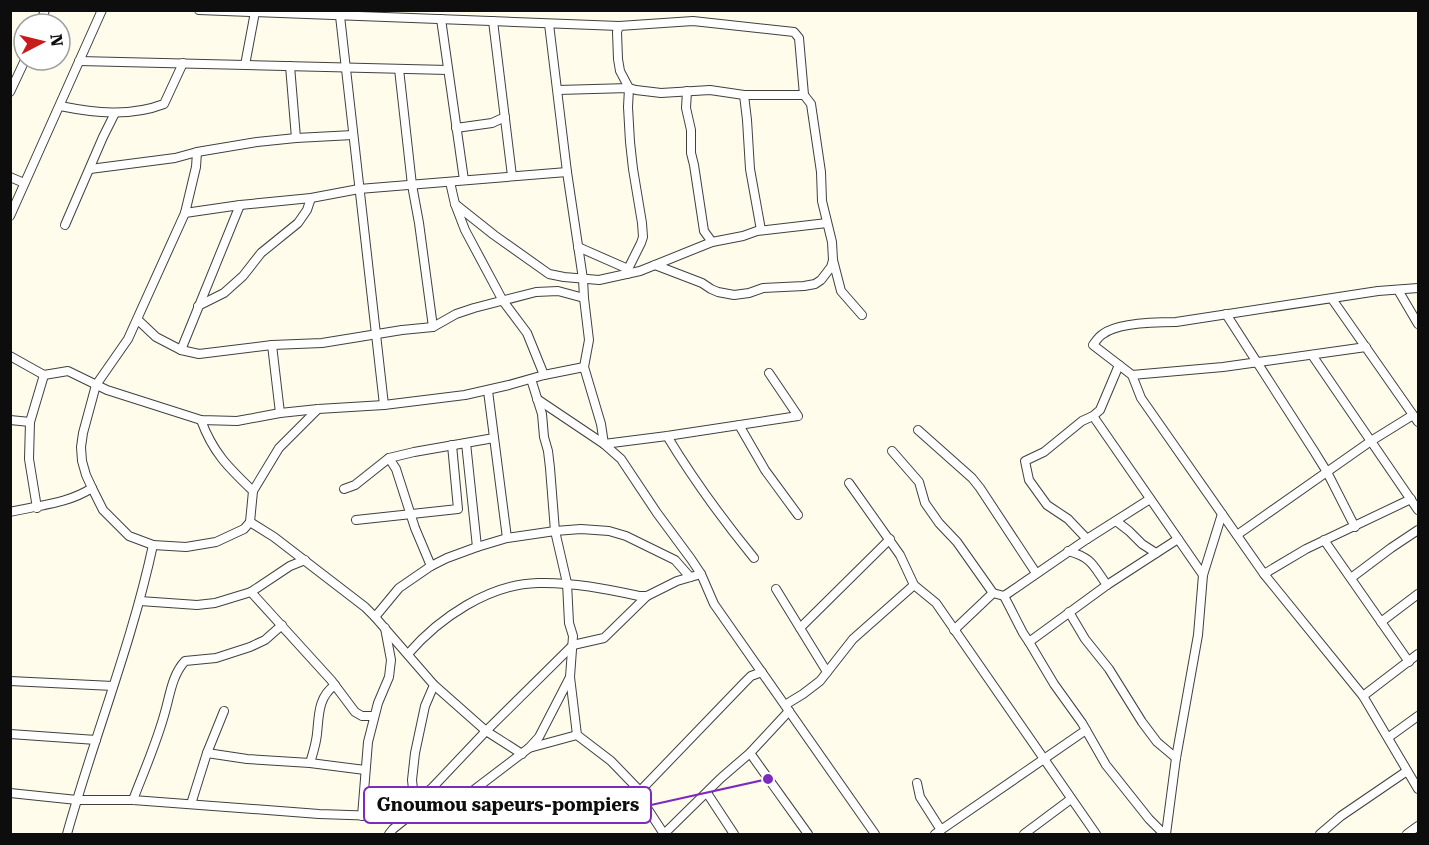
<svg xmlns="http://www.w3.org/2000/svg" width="1429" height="845" viewBox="0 0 1429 845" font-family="'Roboto Serif',serif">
  <rect width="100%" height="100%" fill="#fffcec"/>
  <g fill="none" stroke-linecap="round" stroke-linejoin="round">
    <defs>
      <g id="street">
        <path d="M 199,10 L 619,26"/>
        <path d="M 340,16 L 384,405"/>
        <path d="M 441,19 L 464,180"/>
        <path d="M 493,21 L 512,176"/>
        <path d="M 40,24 L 45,10"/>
        <path d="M 549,24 L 567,172 L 583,279 L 584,298 L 589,340 L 584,367 L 601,424 L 604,444 L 621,459 L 657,513 L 691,559 L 701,574 L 714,604 L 875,834"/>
        <path d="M 79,61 L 448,70"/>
        <path d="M 245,65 L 255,12"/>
        <path d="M 290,66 L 296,138"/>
        <path d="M 399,69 L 412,185 L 419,223 L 433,327"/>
        <path d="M 558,90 L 629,88 L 636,90 L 661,93 L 710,90 L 744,95 L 804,95 L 811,104 L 821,172 L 822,201 L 832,242 L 833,260 L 841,291 L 862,315"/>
        <path d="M 687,91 L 686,108 L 691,130 L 691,153 L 694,165 L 704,231 L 712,242"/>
        <path d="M 10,92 L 25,60"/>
        <path d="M 744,95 L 747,120 L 750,169 L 761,230"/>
        <path d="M 60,106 C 95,113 130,117 164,104 L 183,63"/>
        <path d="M 456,128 L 492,123 L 505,117"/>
        <path d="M 197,152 L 196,167 L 185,213 L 128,339 L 96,385 L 83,433 L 81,447 L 82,461 L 86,475 L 92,488 L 103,510 L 129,536 L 153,545 L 186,547 L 216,542 L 244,529 L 250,522 L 253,491 C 229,468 213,453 201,420"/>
        <path d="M 90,169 L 175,158 L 197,152 L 257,142 L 296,138 L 353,135"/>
        <path d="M 10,177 L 24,183"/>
        <path d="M 450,182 L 455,204 L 465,230 L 503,301 L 527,333 L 544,375"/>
        <path d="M 455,204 L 494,235 L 549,274 L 564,277 L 599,280 L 640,271 L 712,242 L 743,236 L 757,231 L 827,223"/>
        <path d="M 185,213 L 240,205 L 311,198 L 359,189 L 567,172"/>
        <path d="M 10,216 L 102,10"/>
        <path d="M 65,225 L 103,137 L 115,113"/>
        <path d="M 578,247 L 628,269"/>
        <path d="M 655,265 L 702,283 L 711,289 L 718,292 L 734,295 L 749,293 L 763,288 L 804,286 L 815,284 L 821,280 L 831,267 L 833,260"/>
        <path d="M 627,274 L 628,269 L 641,243 L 643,237 L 642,223 L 633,169 L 630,142 L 628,107 L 629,88 L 620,71 L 618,59 L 617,32 L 619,26 L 693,21 L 794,32 L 799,38 L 804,95"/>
        <path d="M 1418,288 L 1378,291 L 1176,322 C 1157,322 1117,323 1103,334 C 1099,336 1096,341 1093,345 L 1132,375 L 1141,398 L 1264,574 L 1363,696 L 1418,789"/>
        <path d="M 1398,290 L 1418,324"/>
        <path d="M 1332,299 L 1418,422"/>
        <path d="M 198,306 L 224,293 L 243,276 L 261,253 L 298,223 L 307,210 L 311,198"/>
        <path d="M 1226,314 L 1314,451 L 1327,472 L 1355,527"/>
        <path d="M 138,320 L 156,337 L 181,350 L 199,354 L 272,345 L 322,343 L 402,330 L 433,327 L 456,314 L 474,308 L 536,292 L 558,291 L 584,298"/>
        <path d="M 272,345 L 280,413"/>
        <path d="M 181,350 L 240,205"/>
        <path d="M 1312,355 L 1418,510"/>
        <path d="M 10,356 L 44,375 L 68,371 L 107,390 L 201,420 L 237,421 L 280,413 L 318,409 L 384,405 L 465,395 L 509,385 L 544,375 L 584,367"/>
        <path d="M 1132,375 L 1223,367 L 1366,347"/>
        <path d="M 531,379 L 542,414 L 544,437 L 548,451 L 550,468 L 555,531 L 567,583 L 569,623 L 573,636 L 570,677 L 577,735 L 611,761 L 640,791 L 645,805 L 664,834"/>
        <path d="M 488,391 L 507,538"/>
        <path d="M 537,399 L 604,444 L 667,436 L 798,416 L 769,373"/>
        <path d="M 1093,416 L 1203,575"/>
        <path d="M 10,420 L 30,422"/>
        <path d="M 739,425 L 765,470 L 798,515"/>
        <path d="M 918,430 L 972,478 L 980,488 L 1036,573"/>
        <path d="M 667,436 C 693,479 723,520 754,558"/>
        <path d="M 466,443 L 477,547"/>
        <path d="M 892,451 L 919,482 L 925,503 L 939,523 L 957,542 L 993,593"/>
        <path d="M 389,458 L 396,469 L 415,528 L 431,566"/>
        <path d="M 849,483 L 900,555 L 914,585 L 936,603 L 1096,834"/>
        <path d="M 344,489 L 355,485 L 389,458 L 414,452 L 494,438"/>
        <path d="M 253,491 L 279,448 L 318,409"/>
        <path d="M 37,508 L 29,459 L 30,422 L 44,375"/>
        <path d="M 10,512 C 39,505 67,504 92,488"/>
        <path d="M 356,520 L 458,509 L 452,445"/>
        <path d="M 1116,521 L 1129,531 L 1142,544 L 1156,553"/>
        <path d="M 250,522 L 274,537 L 365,607 L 375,617 L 434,685 L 425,706 L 415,753 L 412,780 L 416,816"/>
        <path d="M 1237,535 L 1371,441 L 1413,415"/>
        <path d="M 1087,539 L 1068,519 L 1047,505 L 1029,480 L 1025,461 L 1044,452 L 1082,421 L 1093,416 L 1100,410 L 1119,365"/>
        <path d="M 1324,540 L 1409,662"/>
        <path d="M 1068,551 C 1093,558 1093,566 1107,585"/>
        <path d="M 1264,574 L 1306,549 L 1411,499"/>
        <path d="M 1351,578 L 1391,548 L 1418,530"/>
        <path d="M 776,589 L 827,672"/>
        <path d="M 251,592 L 331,680 L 355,712 L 362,716 L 374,716"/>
        <path d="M 1004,596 L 1023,633 L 1029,642 L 1054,684 L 1082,723 L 1106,765 L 1149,819 L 1164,834"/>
        <path d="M 140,601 L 197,605 L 215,603 L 251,592 L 290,566 L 305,560"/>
        <path d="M 1069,612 L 1085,639 L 1109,669 L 1142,722 L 1157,742 L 1176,758"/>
        <path d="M 375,617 L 399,588 L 431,566 L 447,558 L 477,547 L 507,538 L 555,531 L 581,529 L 609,531 L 626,536 L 675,560 L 690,577"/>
        <path d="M 1381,622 L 1418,594"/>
        <path d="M 800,628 L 890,539"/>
        <path d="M 954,630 L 993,593 L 1004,596 L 1010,592 L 1087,539 L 1150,499"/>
        <path d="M 1029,642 L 1107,585 L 1178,539"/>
        <path d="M 408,654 C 439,618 489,584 538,583 C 572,582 607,589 639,596 L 647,596 L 677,581 L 701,574"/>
        <path d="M 10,681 L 113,686"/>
        <path d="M 434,685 L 486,731 L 522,754"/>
        <path d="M 1363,696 L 1418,654"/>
        <path d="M 785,705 L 803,694 L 820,681 L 853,639 L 914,585"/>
        <path d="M 10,734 L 96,740"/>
        <path d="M 1389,737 L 1418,716"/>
        <path d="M 529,748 L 577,735"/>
        <path d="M 207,753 L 247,759 L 310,763 L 365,770"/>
        <path d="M 750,753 L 808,834"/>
        <path d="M 310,763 C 313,753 316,744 317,734 C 319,715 318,697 335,685"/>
        <path d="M 917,783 L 920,797 L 941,830"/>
        <path d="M 640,791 L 744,683 L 751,676 L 762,672"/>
        <path d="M 10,793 L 77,800 L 133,800 L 319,814 L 408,817 L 416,816 L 462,799 L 529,748 L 539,737 L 570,677"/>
        <path d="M 707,793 L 734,834"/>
        <path d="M 133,800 C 144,771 157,742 165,712 C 170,695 172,675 185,661 L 216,658 L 250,647 L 265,640 L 282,625"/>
        <path d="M 415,801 L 432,788 L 486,731 L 573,645 L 604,638 L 647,596"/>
        <path d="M 191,804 L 207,753 L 224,711"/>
        <path d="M 362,816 L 368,742 L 378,703 L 389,677 L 391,660 L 385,628"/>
        <path d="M 67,834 C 94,737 132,643 153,545"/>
        <path d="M 389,834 L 393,829 L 408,817"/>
        <path d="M 664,834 L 721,778 L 750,753 L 789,711"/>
        <path d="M 935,834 L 1086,730"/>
        <path d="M 1024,834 L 1071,799"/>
        <path d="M 1166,834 L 1176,758 L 1198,635 L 1203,575 L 1222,514"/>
        <path d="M 1320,834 L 1341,816 L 1407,771"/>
        <path d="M 1407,834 L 1418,826"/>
      </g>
    </defs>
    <use href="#street" stroke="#404040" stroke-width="10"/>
    <use href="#street" stroke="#fff" stroke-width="8"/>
  </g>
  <path fill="none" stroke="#7b2cbf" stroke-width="2" d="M768 779L651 805"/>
  <circle fill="#7b2cbf" stroke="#fff" stroke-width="2" cx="768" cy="779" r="6"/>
  <rect fill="#fff" stroke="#7b2cbf" stroke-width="2" x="364" y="787" width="287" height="36" rx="6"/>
  <g font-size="18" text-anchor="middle" font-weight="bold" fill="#0d0d0d">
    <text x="508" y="811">Gnoumou sapeurs-pompiers</text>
  </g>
  <rect width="1429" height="845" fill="none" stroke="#0d0d0d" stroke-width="24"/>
  <g transform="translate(42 42) rotate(83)"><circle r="28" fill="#ffffff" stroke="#9e9e9e" stroke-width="1.5"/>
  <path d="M0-4.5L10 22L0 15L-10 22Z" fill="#c71c1a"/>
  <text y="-9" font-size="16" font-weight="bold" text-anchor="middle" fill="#0d0d0d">N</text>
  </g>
</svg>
